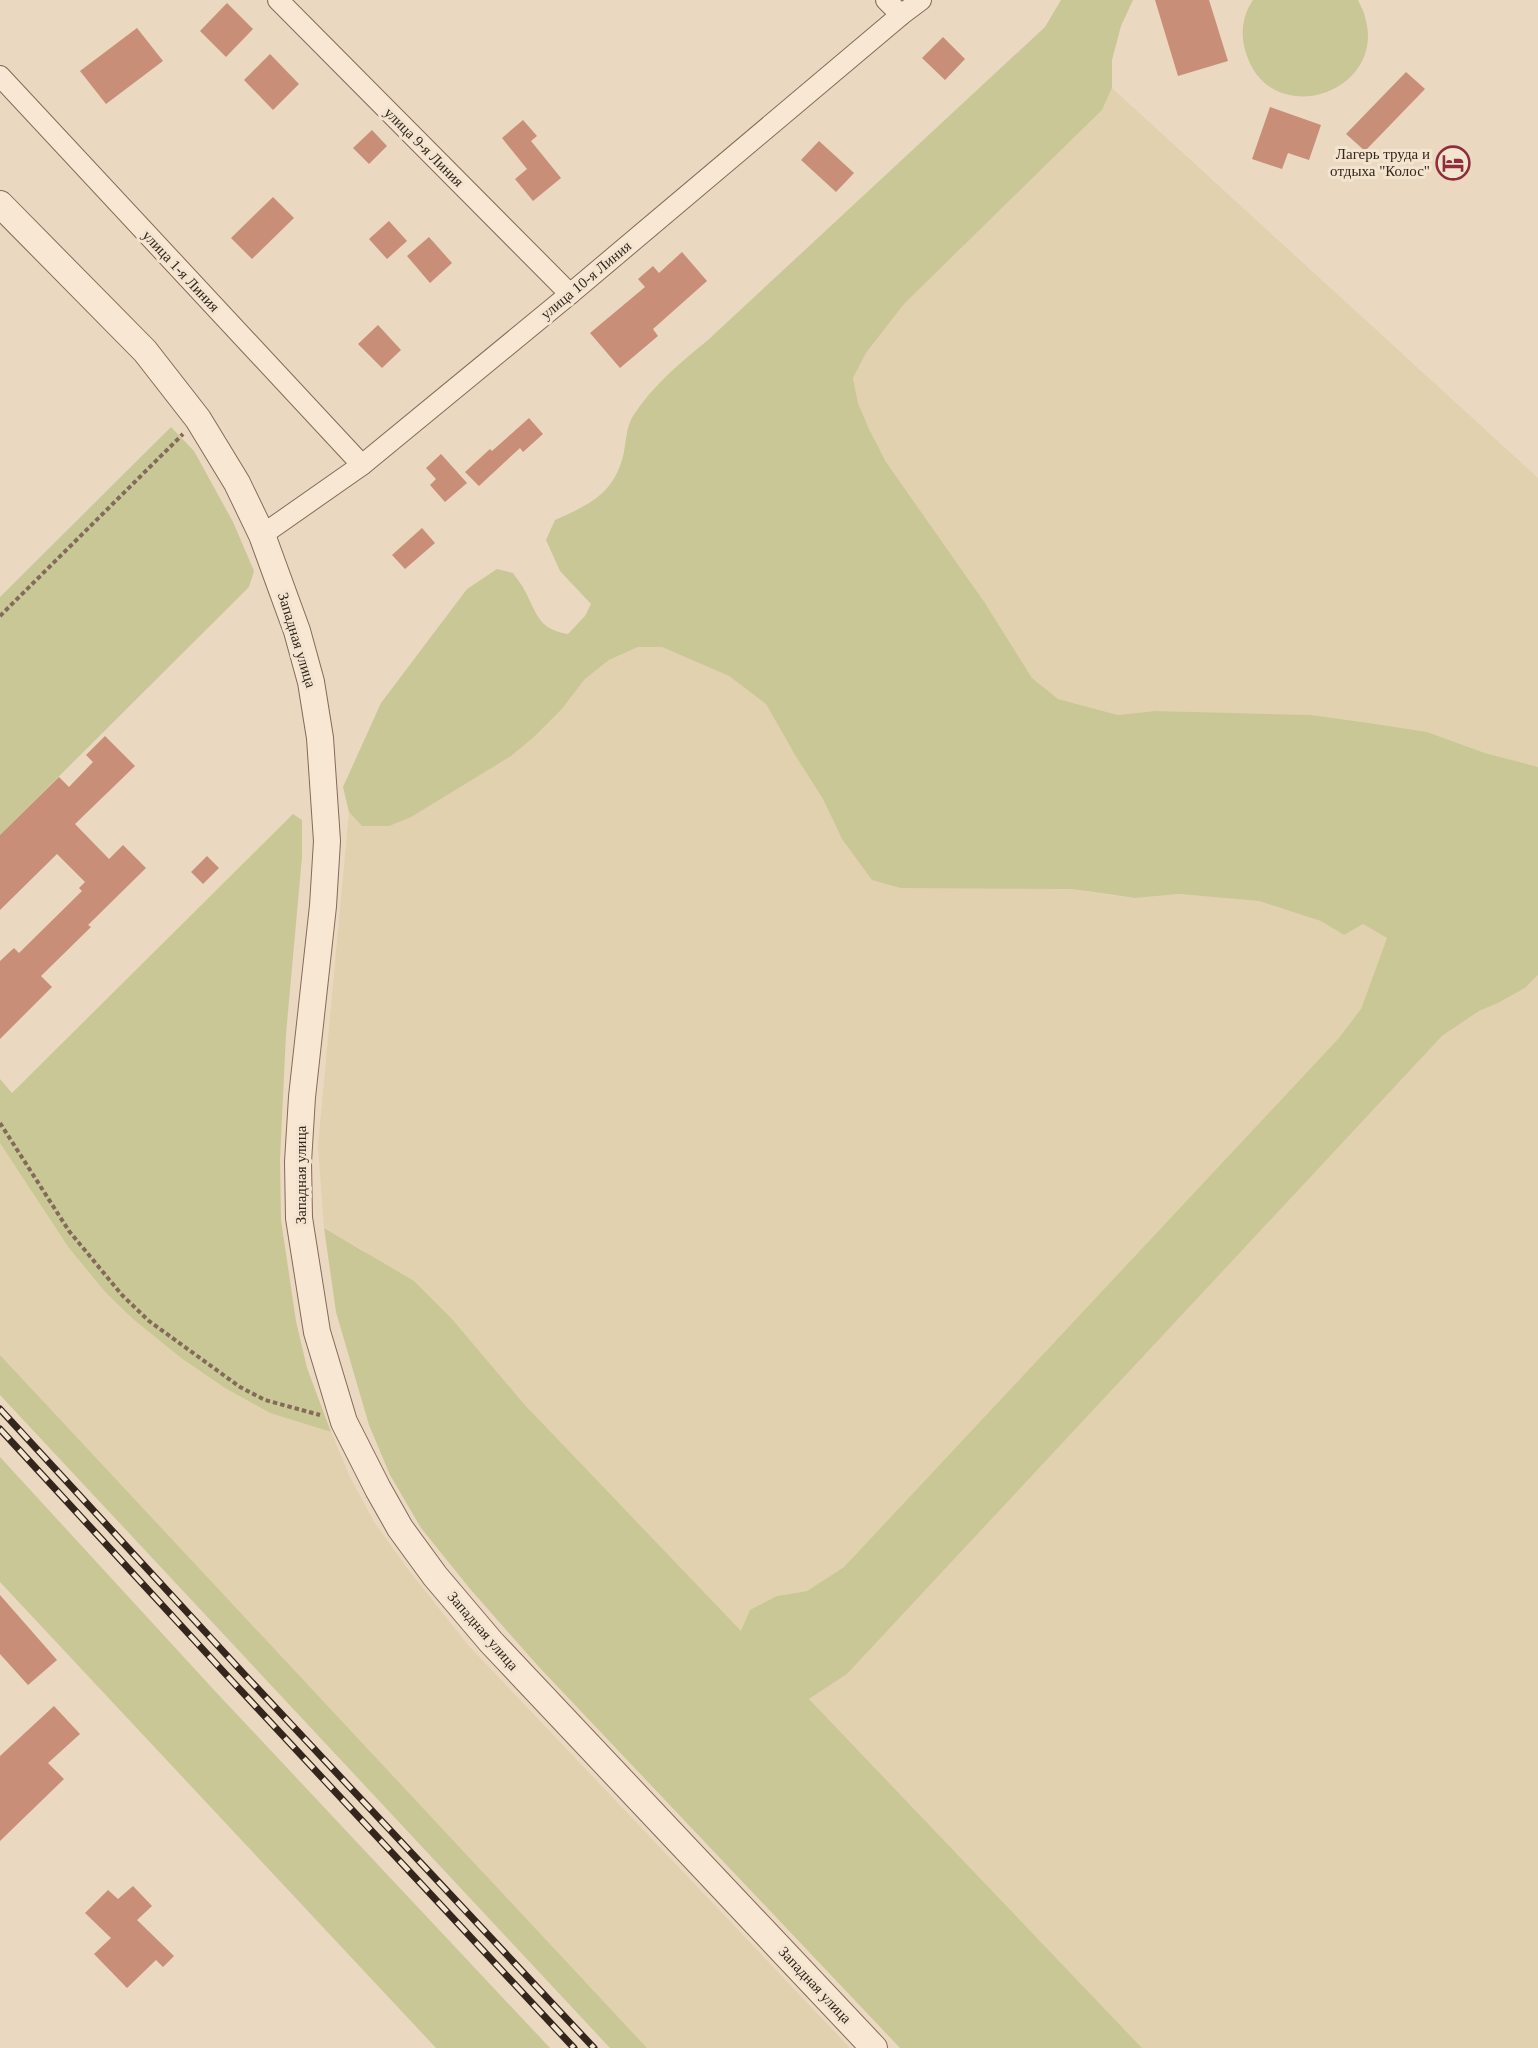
<svg xmlns="http://www.w3.org/2000/svg" width="1538" height="2048" viewBox="0 0 1538 2048" font-family="'Times New Roman',serif">
  <rect width="100%" height="100%" fill="#ebd8c0"/>
  <g fill="#e1d1ae">
    <path d="M 1112,88 L 1538,478 L 1538,767 L 1485,753 L 1427,732 L 1376,724 L 1311,715 L 1155,711 L 1118,715 L 1058,699 L 1032,678 L 985,603 L 886,462 L 869,429 L 858,403 L 853,378 L 866,353 L 904,304 L 1102,110 Z"/>
    <path d="M 638,647 L 662,647 L 729,676 L 766,704 L 795,755 L 823,799 L 842,839 L 1072,889 L 1109,895 L 1135,898 L 1179,894 L 1259,901 L 1322,921 L 1344,935 L 1363,924 L 1387,938 L 1361,1009 L 1338,1039 L 844,1567 L 807,1591 L 777,1596 L 741,1632 L 524,1404 L 452,1319 L 361,1249 L 324,1228 L 318,1146 L 349,812 L 363,826 L 536,735 L 561,710 L 585,679 L 609,660 Z"/>
    <path d="M 1538,975 L 1538,2048 L 1142,2048 L 809,1699 L 847,1674 L 1442,1036 L 1479,1011 L 1498,1003 L 1525,988 Z"/>
    <path d="M 0,1143 L 107,1294 L 133,1319 L 181,1358 L 225,1388 L 270,1413 L 331,1432 L 350,1477 L 374,1522 L 410,1572 L 468,1645 L 850,2048 L 647,2048 L 0,1355 Z"/>
  </g>
  <g fill="#c9c795">
    <path d="M 1061,0 L 1133,0 L 1121,26 L 1112,60 L 1112,88 L 1102,110 L 904,304 L 866,353 L 853,378 L 858,403 L 869,429 L 886,462 L 985,603 L 1032,678 L 1058,699 L 1118,715 L 1155,711 L 1311,715 L 1376,724 L 1427,732 L 1485,753 L 1538,767 L 1538,975 L 1525,988 L 1498,1003 L 1479,1011 L 1442,1036 L 847,1674 L 809,1699 L 1142,2048 L 900,2048 L 539,1667 L 471,1590 L 421,1528 L 390,1475 L 369,1425 L 336,1312 L 324,1228 L 414,1281 L 452,1319 L 524,1404 L 741,1631 L 750,1610 L 777,1596 L 807,1591 L 844,1567 L 1338,1039 L 1361,1009 L 1387,938 L 1363,924 L 1344,935 L 1321,921 L 1259,901 L 1179,894 L 1135,898 L 1072,889 L 901,888 L 872,880 L 842,839 L 823,799 L 795,755 L 766,704 L 729,676 L 662,647 L 638,647 L 609,660 L 585,679 L 561,710 L 536,735 L 511,756 L 411,817 L 389,826 L 362,826 L 349,812 L 343,787 L 381,703 L 467,589 L 497,569 L 513,573 C 517,579 523,586 526,593 C 538,616 539,629 568,634 L 585,616 L 591,604 L 560,571 L 546,540 L 555,520 C 591,504 615,493 624,452 C 626,440 627,425 633,416 C 653,385 680,363 708,340 L 1045,27 Z"/>
    <path d="M 1253,0 L 1358,0 C 1360,5 1364,11 1365,17 C 1388,93 1270,132 1246,53 C 1240,35 1242,16 1253,0 Z"/>
    <path d="M 171,427 L 194,451 L 233,522 L 254,571 L 249,587 L 0,835 L 0,597 Z"/>
    <path d="M 293,814 L 302,820 L 302,857 L 286,1034 L 280,1159 L 281,1220 L 296,1321 L 307,1368 L 331,1432 L 270,1413 L 225,1388 L 181,1358 L 133,1319 L 107,1294 L 69,1248 L 0,1143 L 0,1079 L 12,1093 Z"/>
    <path d="M 0,1355 L 647,2048 L 610,2048 L 0,1395 Z"/>
    <path d="M 0,1457 L 214,1690 L 550,2048 L 436,2048 L 0,1582 Z"/>
  </g>
  <g fill="#c88e78">
    <path d="M 1155,0 L 1209,0 L 1228,61 L 1178,76 Z"/>
    <path d="M 227,3 L 253,29 L 226,57 L 200,31 Z"/>
    <path d="M 137,28 L 163,61 L 106,104 L 80,71 Z"/>
    <path d="M 943,37 L 965,59 L 945,80 L 922,58 Z"/>
    <path d="M 270,54 L 299,84 L 273,110 L 244,80 Z"/>
    <path d="M 1406,72 L 1425,89 L 1365,151 L 1346,134 Z"/>
    <path d="M 1270,107 L 1321,125 L 1309,160 L 1288,153 L 1282,169 L 1252,159 Z"/>
    <path d="M 523,120 L 537,136 L 531,141 L 561,178 L 533,201 L 515,179 L 527,169 L 502,138 Z"/>
    <path d="M 372,130 L 387,146 L 369,164 L 353,148 Z"/>
    <path d="M 819,141 L 854,173 L 836,192 L 801,160 Z"/>
    <path d="M 273,197 L 294,218 L 252,259 L 231,238 Z"/>
    <path d="M 389,221 L 407,241 L 387,259 L 369,239 Z"/>
    <path d="M 429,237 L 452,263 L 430,283 L 407,256 Z"/>
    <path d="M 682,252 L 707,281 L 653,329 L 658,336 L 620,368 L 590,333 L 645,287 L 638,279 L 653,266 L 659,273 Z"/>
    <path d="M 378,325 L 401,350 L 382,368 L 358,344 Z"/>
    <path d="M 529,418 L 543,434 L 523,452 L 520,448 L 479,486 L 465,472 L 490,449 L 492,451 Z"/>
    <path d="M 441,454 L 467,483 L 445,502 L 430,485 L 436,479 L 426,468 Z"/>
    <path d="M 422,528 L 435,543 L 405,569 L 392,555 Z"/>
    <path d="M 105,736 L 135,766 L 75,824 L 109,859 L 123,845 L 146,868 L 88,925 L 91,927 L 41,976 L 52,987 L 0,1039 L 0,961 L 14,948 L 19,953 L 82,891 L 79,888 L 85,882 L 57,854 L 0,910 L 0,835 L 59,777 L 69,787 L 93,762 L 86,755 Z"/>
    <path d="M 207,856 L 219,868 L 203,884 L 191,872 Z"/>
    <path d="M 0,1595 L 57,1660 L 28,1685 L 0,1654 Z"/>
    <path d="M 54,1706 L 80,1734 L 48,1763 L 64,1779 L 0,1841 L 0,1756 Z"/>
    <path d="M 133,1886 L 152,1906 L 137,1920 L 174,1956 L 163,1967 L 156,1960 L 127,1988 L 94,1954 L 111,1938 L 85,1913 L 108,1890 L 118,1899 Z"/>
  </g>
  <g fill="none" stroke-linecap="round" stroke-linejoin="round">
    <defs>
      <g id="minor">
        <path d="M 278,0 L 570,294"/>
        <path d="M 886,0 L 901,15"/>
        <path d="M 0,76 L 362,465"/>
        <path d="M 262,535 L 362,465 L 570,294 L 901,15 L 921,0"/>
      </g>
      <path id="tertiary" d="M 0,204 L 145,351 L 198,419 L 237,483 L 262,535 L 297,631 L 311,682 L 320,738 L 327,841 L 323,906 L 302,1097 L 298,1162 L 299,1218 L 317,1332 L 344,1422 L 378,1489 L 400,1528 L 435,1576 L 491,1642 L 874,2048"/>
    </defs>
    <use href="#minor" stroke="#846a59" stroke-width="22"/>
    <use href="#tertiary" stroke="#846a59" stroke-width="28"/>
    <g stroke="#846a59" stroke-width="4" stroke-dasharray="4.5 3" stroke-linecap="butt">
      <path d="M 0,616 L 183,434"/>
      <path d="M 0,1123 L 69,1231 L 122,1295 L 149,1321 L 240,1387 L 265,1400 L 320,1415"/>
    </g>
    <use href="#minor" stroke="#f7e7d3" stroke-width="20"/>
    <use href="#tertiary" stroke="#f7e7d3" stroke-width="26"/>
    <defs>
      <g id="rail">
        <path d="M 0,1409 L 244,1674 L 594,2048"/>
        <path d="M 0,1429 L 232,1681 L 574,2048"/>
      </g>
    </defs>
    <use href="#rail" stroke="#34251d" stroke-width="7"/>
    <use href="#rail" stroke="#f3e4cf" stroke-width="4.5" stroke-dasharray="14" stroke-linecap="butt"/>
  </g>
  <defs>
    <symbol id="hotel-ring" viewBox="-11 -11 22 22"><circle r="9.5" fill="#f3e4cf" stroke="#902c3b" stroke-width="1.5"/><path d="M-6-4.5h1.5V1H6V5H4.5V3h-9V5H-6ZM-4 0a1.8 1.8 0 1 1 3.6 0ZM.5 0V-2.5h3Q6-2.5 6 0Z" fill="#902c3b"/></symbol>
  </defs>
  <g fill-rule="evenodd">
    <use href="#hotel-ring" x="1434" y="144" width="38" height="38"/>
  </g>
  <g text-anchor="middle" dominant-baseline="central" stroke-width="6" stroke-linejoin="round" paint-order="stroke">
    <g font-size="15" fill="#34251d" stroke="#f3e4cf">
      <text transform="translate(424 147) rotate(45)">улица 9-я Линия</text>
      <text transform="translate(181 271) rotate(47)">улица 1-я Линия</text>
      <text transform="translate(586 280) rotate(-40)">улица 10-я Линия</text>
      <text transform="translate(297 640) rotate(73)">Западная улица</text>
      <text transform="translate(301 1175) rotate(-90)">Западная улица</text>
      <text transform="translate(483 1631) rotate(49)">Западная улица</text>
      <text transform="translate(815 1985) rotate(47)">Западная улица</text>
    </g>
    <g font-size="15" fill="#34251d" stroke="#f3e4cf" text-anchor="end">
      <text x="1430" y="154">Лагерь труда и<tspan x="1430" dy="17">отдыха "Колос"</tspan></text>
    </g>
  </g>
</svg>
